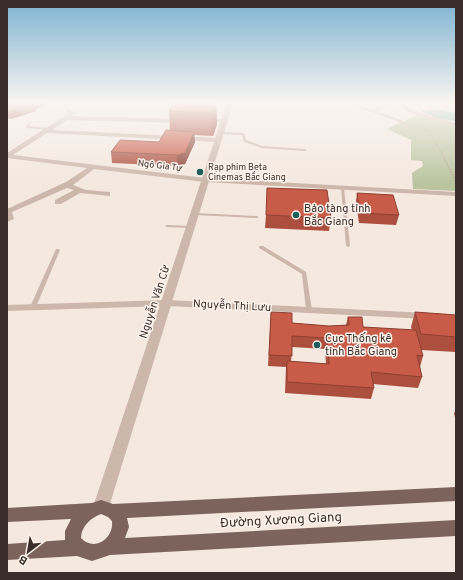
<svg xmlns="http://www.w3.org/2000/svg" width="463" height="580" viewBox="0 0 463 580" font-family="Overpass,sans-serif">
  <rect width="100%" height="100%" fill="#f4e8df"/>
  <path fill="#bac49e" d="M 419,114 L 456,124 L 456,191 L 413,189 L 412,173 L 423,166 L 422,161 L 411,160 L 411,140 L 387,129 Z"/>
  <path fill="#7db2af" d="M 433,109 L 456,113 L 456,121 L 440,119 L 421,111 Z"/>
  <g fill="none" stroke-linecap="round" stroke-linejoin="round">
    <path stroke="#b9a195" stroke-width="1" stroke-dasharray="1 1" stroke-linecap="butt" d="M 411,125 L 430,132 L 445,159"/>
    <path stroke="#b9a195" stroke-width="1.5" stroke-dasharray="1.5 1.5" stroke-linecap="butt" d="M 444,158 L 456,182"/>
    <g fill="#cdb7aa" fill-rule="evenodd">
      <path d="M 29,123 L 30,124 L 29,126 L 49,128 L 50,129 L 49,130 L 26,128 L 26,127 Z"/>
      <path d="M 219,132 L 244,133 L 246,140 L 262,146 L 305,149 L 307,150 L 305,151 L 262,148 L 244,142 L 242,135 L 220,134 L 219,133 Z"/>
      <path d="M 341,187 L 343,187 L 344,188 L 350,246 L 348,247 L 346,246 Z"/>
      <path d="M 194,213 L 257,216 L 259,217 L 257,218 L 195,215 L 193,214 Z"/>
      <path d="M 166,225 L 191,226 L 193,227 L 191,228 L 167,227 L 165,226 Z"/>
      <path d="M 259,246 L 263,246 L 306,272 L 312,310 L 311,311 L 309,312 L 306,310 L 302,274 L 259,248 Z"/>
      <path d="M 56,249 L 58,249 L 60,250 L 36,307 L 35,308 L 31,308 L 30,307 Z"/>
    </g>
    <g fill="#cdb7aa" fill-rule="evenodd">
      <path d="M 346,103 C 355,103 363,109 371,109 C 379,109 387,103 396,103 L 376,111 L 407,122 L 402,123 Z"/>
      <path d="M 399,103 L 404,103 L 412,110 L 456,123 L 456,127 L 408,112 Z"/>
      <path d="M 69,109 L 74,112 L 71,116 L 183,119 L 186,121 L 183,123 L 67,120 L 52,130 L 218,138 L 221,140 L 218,142 L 47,133 L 13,155 L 205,178 L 456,192 L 456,196 L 205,182 L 94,169 L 73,185 L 86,190 L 110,192 L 110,196 L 80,193 L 61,204 L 55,204 L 55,200 L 74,190 L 67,188 L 12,212 L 14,219 L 7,222 L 7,209 L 66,182 L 87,168 L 7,158 L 7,153 L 68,114 L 66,111 Z"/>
      <path d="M 224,119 L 226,120 L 226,122 L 203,123 L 200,121 L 203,119 Z"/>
      <path d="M 167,300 L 427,313 L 432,316 L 427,319 L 167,306 L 7,311 L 7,305 Z"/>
    </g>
    <path fill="#cdb7aa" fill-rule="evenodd" d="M 227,103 L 233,103 L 109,507 L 106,512 L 101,514 L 96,512 L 93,507 Z"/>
    <path fill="#7c635b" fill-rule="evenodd" d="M 456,487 L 456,501 L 127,518 L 129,527 L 125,538 L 456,520 L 456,536 L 110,555 L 92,561 L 77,556 L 7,560 L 7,544 L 65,540 L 65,531 L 71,519 L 7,522 L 7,508 L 92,503 L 101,500 L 113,504 ZM 101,514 L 108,517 L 112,521 C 114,539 94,552 81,538 C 81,527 90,518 101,514 Z"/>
  </g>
  <g fill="#ad4f3e" fill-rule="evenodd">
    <path d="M 7,103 L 44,103 L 44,106 L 36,109 L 36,111 L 11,119 L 7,118 Z"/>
    <path d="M 174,103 L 216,103 L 217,124 L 213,136 L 194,135 L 195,142 L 185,164 L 178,166 L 112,163 L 111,152 L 159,142 L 170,130 L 169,111 Z"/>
    <path d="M 357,193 L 399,215 L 396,225 L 359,223 L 356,202 Z"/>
    <path d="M 266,215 L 331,218 L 329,231 L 265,228 Z"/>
    <path d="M 271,312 L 292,323 L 329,326 L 346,325 L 348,317 L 363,327 L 412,330 L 411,327 L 415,312 L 456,315 L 456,352 L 421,350 L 423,356 L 420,367 L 422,377 L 418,388 L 373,384 L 374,388 L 371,399 L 285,393 L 286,367 L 268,366 ZM 292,347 L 325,349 L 326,364 L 291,362 Z"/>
    <path d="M 456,408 L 456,420 L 454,414 Z"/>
  </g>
  <g fill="#8d4032">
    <path d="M 32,103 L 44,103 L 44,106 L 36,109 L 36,111 L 11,119 L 9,112 Z"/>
    <path d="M 216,103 L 217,124 L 213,136 L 212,113 Z"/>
    <path d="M 194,132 L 195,142 L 185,164 L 178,166 L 177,155 Z"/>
  </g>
  <g fill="#c95c48" stroke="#8d4032">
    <path d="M 7,103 L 32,103 L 35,104 L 9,112 L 7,112 Z"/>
    <path d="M 174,103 L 216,103 L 212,113 L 169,111 Z"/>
    <path d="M 166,130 L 194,132 L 185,153 L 177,155 L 111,152 L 120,140 L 159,142 Z"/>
    <path d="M 267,188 L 327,190 L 331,218 L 266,215 Z"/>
    <path d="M 357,193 L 393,195 L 399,215 L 360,213 Z"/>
    <path d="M 271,312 L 292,313 L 292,323 L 329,326 L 349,325 L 348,317 L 362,317 L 363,327 L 416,330 L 423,356 L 417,355 L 422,377 L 371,372 L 374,388 L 287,382 L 287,361 L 329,364 L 327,338 L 292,336 L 292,356 L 269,355 Z"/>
    <path d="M 415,312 L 456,315 L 456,337 L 421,334 Z"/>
  </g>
  <linearGradient id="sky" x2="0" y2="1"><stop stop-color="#7db3d1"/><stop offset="0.56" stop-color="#faf5f1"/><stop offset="1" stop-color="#faf5f1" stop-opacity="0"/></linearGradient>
  <rect width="463" height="184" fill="url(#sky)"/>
  <g fill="#1e5d5c" stroke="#fbf3ec" stroke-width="1.5">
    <circle cx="200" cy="172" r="4"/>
    <circle cx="296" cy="215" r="4"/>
    <circle cx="317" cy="345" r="4"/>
  </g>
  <g text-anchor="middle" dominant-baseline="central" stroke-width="3" stroke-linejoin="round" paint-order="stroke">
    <g font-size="9" fill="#3a2e2a" stroke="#fbf3ec">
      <text transform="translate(160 166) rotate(7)">Ngô Gia Tự</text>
    </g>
    <g font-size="9" fill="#3a2e2a" stroke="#fbf3ec" text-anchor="start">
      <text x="208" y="167">Rạp phim Beta<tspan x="208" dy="10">Cinemas Bắc Giang</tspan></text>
    </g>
    <g font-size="11" fill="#3a2e2a" stroke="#fbf3ec" text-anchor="start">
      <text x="304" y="209">Bảo tàng tỉnh<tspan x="304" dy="13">Bắc Giang</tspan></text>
      <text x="325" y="339">Cục Thống kê<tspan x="325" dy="13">tỉnh Bắc Giang</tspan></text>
    </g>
    <g font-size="11" fill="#3a2e2a" stroke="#fbf3ec">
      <text transform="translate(155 302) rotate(-72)">Nguyễn Văn Cừ</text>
      <text transform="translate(232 306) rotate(3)">Nguyễn Thị Lưu</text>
    </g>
    <g font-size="13" fill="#3a2e2a" stroke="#fbf3ec">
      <text transform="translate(281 521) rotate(-3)">Đường Xương Giang</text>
    </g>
  </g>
  <rect width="463" height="580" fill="none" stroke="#3a2e2a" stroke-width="16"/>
  <g transform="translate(28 552) rotate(211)" stroke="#fbf3ec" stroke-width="3" paint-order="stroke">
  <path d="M0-3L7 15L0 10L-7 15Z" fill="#3a2e2a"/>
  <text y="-6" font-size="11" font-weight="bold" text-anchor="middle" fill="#3a2e2a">B</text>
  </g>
</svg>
